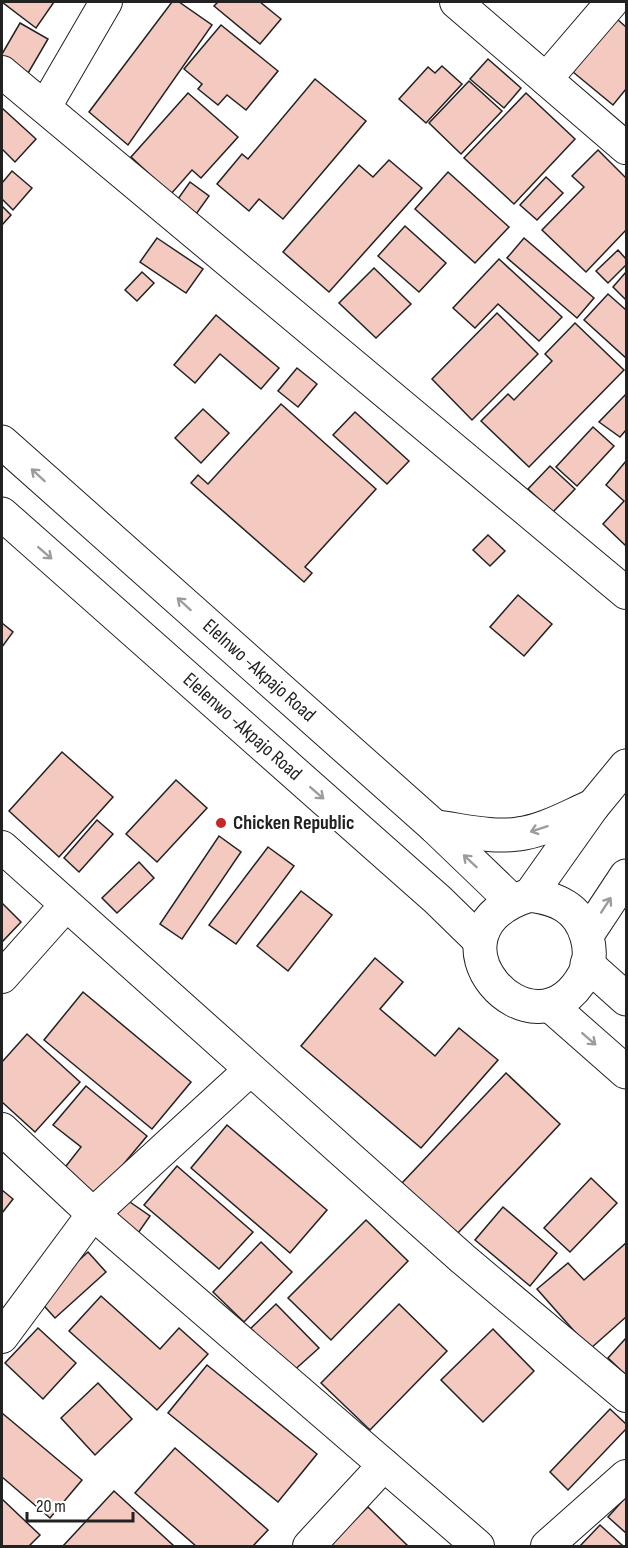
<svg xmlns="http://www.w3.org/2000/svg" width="628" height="1548" viewBox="0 0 628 1548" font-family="'Sofia Sans Condensed',sans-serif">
  <rect width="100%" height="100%" fill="#fff"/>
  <g fill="#f3c9c0" stroke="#222" stroke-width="1.5">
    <path d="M 2,2 L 54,2 L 36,28 Z"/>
    <path d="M 172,2 L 179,2 L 212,25 L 128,145 L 89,112 Z"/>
    <path d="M 218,2 L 260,2 L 281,19 L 260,44 L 214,6 Z"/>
    <path d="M 617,19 L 626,27 L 626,89 L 613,105 L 573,72 Z"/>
    <path d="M 20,23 L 48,39 L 27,75 L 2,60 L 2,54 Z"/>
    <path d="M 221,25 L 278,71 L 246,110 L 227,95 L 218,105 L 198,89 L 202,84 L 184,69 Z"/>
    <path d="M 488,59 L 521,88 L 504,108 L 470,79 Z"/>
    <path d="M 442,66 L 462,84 L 426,123 L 399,99 L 428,67 L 435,73 Z"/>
    <path d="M 315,79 L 366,121 L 283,219 L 259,199 L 249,211 L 217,184 L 242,154 L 248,159 Z"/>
    <path d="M 469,81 L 502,111 L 461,154 L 429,123 Z"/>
    <path d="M 188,93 L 238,137 L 201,178 L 192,170 L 171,194 L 131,157 Z"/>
    <path d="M 526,93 L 575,139 L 514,204 L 464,158 Z"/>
    <path d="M 2,108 L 36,139 L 15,162 L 2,149 Z"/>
    <path d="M 598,150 L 626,178 L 626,230 L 586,272 L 542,230 L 584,187 L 572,176 Z"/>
    <path d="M 389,160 L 422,188 L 329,292 L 283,252 L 359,165 L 373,177 Z"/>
    <path d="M 12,171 L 32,188 L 13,210 L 2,199 L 2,183 Z"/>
    <path d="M 448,172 L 509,227 L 475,263 L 415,209 Z"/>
    <path d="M 546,177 L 563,193 L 537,220 L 520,205 Z"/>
    <path d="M 190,182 L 209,196 L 194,217 L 175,203 Z"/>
    <path d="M 2,206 L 11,215 L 2,225 Z"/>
    <path d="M 405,226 L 446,263 L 419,292 L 378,256 Z"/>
    <path d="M 157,238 L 203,269 L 186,293 L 140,262 Z"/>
    <path d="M 524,238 L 594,298 L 577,318 L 507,258 Z"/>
    <path d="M 618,250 L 626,259 L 626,265 L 608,283 L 596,271 Z"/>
    <path d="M 499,259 L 562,317 L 539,341 L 498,304 L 475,328 L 453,308 Z"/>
    <path d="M 374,268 L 411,304 L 376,338 L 339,303 Z"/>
    <path d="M 142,272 L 154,283 L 137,301 L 125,290 Z"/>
    <path d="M 626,272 L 626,300 L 613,287 Z"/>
    <path d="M 608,294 L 626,310 L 626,358 L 584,320 Z"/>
    <path d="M 497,313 L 538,354 L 472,420 L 432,379 Z"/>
    <path d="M 216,315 L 279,368 L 261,389 L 220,354 L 195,383 L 174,365 Z"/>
    <path d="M 575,323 L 624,370 L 529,467 L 481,421 L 508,394 L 514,400 L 552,361 L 545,354 Z"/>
    <path d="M 297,368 L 317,384 L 298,407 L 278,391 Z"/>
    <path d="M 626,394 L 626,430 L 620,437 L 599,422 Z"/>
    <path d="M 281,404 L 376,489 L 305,567 L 312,573 L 304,582 L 191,483 L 198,475 L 208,484 Z"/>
    <path d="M 203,409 L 229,433 L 201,463 L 175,438 Z"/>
    <path d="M 355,412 L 409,461 L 387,484 L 333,435 Z"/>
    <path d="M 593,427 L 614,446 L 577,486 L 556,467 Z"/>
    <path d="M 626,461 L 626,546 L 603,524 L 624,501 L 606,485 Z"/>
    <path d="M 550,466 L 575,489 L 553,512 L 528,489 Z"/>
    <path d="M 488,535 L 505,551 L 490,566 L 473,550 Z"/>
    <path d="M 518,595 L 552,624 L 524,656 L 490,627 Z"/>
    <path d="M 2,623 L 13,632 L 2,647 Z"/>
    <path d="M 62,752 L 113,797 L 59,857 L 9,811 Z"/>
    <path d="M 176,780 L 207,808 L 157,862 L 126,834 Z"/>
    <path d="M 97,820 L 113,834 L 79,872 L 64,858 Z"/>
    <path d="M 219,836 L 241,852 L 182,939 L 160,924 Z"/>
    <path d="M 268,847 L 294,866 L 236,944 L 209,925 Z"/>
    <path d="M 139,862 L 154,878 L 117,913 L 102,898 Z"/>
    <path d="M 301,891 L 332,915 L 288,971 L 257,946 Z"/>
    <path d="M 2,903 L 21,922 L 2,942 Z"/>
    <path d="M 375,958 L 403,982 L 380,1009 L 435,1056 L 459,1028 L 498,1060 L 421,1148 L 301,1046 Z"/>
    <path d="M 83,992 L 191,1082 L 152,1129 L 44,1040 Z"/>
    <path d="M 27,1034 L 80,1082 L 35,1132 L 2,1102 L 2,1062 Z"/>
    <path d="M 506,1073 L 560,1124 L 457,1234 L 402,1183 Z"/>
    <path d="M 86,1086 L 147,1136 L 96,1197 L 63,1170 L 81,1147 L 53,1125 Z"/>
    <path d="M 227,1125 L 327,1210 L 290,1253 L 191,1168 Z"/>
    <path d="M 177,1166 L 253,1232 L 219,1269 L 144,1205 Z"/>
    <path d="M 591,1178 L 617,1203 L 570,1252 L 544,1228 Z"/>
    <path d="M 2,1190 L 13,1199 L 2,1213 Z"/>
    <path d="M 127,1200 L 150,1216 L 134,1239 L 111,1223 Z"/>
    <path d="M 503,1207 L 557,1253 L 530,1286 L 475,1240 Z"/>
    <path d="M 366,1220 L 408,1261 L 331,1340 L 288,1298 Z"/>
    <path d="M 261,1242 L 292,1272 L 244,1322 L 213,1292 Z"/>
    <path d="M 626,1243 L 626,1317 L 590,1349 L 537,1289 L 568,1263 L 584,1280 Z"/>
    <path d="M 88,1252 L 106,1272 L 55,1318 L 37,1298 Z"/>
    <path d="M 101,1296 L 160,1349 L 179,1328 L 208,1354 L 157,1410 L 69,1331 Z"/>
    <path d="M 276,1304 L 319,1348 L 291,1373 L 249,1330 Z"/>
    <path d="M 399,1304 L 447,1351 L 370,1430 L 321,1383 Z"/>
    <path d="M 38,1328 L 76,1363 L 43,1399 L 5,1363 Z"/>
    <path d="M 493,1329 L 534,1371 L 483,1422 L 441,1380 Z"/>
    <path d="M 626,1338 L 626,1375 L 608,1358 Z"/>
    <path d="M 207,1365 L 317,1454 L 278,1502 L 168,1413 Z"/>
    <path d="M 98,1383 L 132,1419 L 95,1455 L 61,1418 Z"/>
    <path d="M 610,1409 L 626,1424 L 626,1429 L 568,1490 L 550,1472 Z"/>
    <path d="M 2,1413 L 82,1480 L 50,1518 L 2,1477 Z"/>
    <path d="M 175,1448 L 268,1530 L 253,1546 L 196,1546 L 135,1493 Z"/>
    <path d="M 114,1491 L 174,1546 L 63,1546 Z"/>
    <path d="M 626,1497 L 626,1533 L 608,1517 Z"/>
    <path d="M 2,1499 L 40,1535 L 29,1546 L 2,1546 Z"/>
    <path d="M 368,1507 L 408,1546 L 328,1546 Z"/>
    <path d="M 600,1525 L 623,1546 L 580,1546 Z"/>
  </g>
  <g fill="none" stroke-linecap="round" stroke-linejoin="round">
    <defs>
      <g id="minor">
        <path d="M 456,2 L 626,148"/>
        <path d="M 2,72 L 626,593"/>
        <path d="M 546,79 L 612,2"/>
        <path d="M 45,107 L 106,2"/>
        <path d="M 2,847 L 463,1259 L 626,1396"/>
        <path d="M 2,977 L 66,905"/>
        <path d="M 2,1129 L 93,1214 L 478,1546"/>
        <path d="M 2,1337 L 93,1214 L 250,1070"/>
        <path d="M 309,1546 L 384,1465"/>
        <path d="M 547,1546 L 626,1476"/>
      </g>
      <g id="secondary">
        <path id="s1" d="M 2,442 L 435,827 L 512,901"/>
        <path id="s2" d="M 2,514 L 438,900 L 480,941"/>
        <path d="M 435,827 C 462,830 491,838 518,834 C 544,831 569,816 593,806"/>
        <path d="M 530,895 C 542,897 554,899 565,906 C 586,919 596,952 584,975 C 533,1067 412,932 530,895 Z"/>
        <path d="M 530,895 L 593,806 L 626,766"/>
        <path d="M 587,935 L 626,876"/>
        <path d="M 587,964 L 626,999"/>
        <path d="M 551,1006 L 626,1072"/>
      </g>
    </defs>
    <use href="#minor" stroke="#222" stroke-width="34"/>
    <use href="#secondary" stroke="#222" stroke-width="35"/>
    <use href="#minor" stroke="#fff" stroke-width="32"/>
    <use href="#secondary" stroke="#fff" stroke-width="33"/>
  </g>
  <defs><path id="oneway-shaft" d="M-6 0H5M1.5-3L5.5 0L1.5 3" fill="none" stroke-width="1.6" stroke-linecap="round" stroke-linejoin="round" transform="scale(1.5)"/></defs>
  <g stroke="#9c9c9c">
    <use href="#oneway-shaft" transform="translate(38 475) rotate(-138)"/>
    <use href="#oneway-shaft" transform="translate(45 553) rotate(41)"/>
    <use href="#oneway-shaft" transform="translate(184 604) rotate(-138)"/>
    <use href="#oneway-shaft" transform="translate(317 793) rotate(41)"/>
    <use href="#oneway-shaft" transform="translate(539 829) rotate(162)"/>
    <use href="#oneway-shaft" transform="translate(470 861) rotate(-137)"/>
    <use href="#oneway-shaft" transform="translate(606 905) rotate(-57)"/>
    <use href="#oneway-shaft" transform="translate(589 1039) rotate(41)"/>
  </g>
  <circle fill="#c62828" stroke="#fff" stroke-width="2" cx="221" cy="823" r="6"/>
  <g text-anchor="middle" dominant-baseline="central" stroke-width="4.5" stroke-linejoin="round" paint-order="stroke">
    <g font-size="20" fill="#222" stroke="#fff">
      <text stroke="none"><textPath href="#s1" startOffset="344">Elelnwo -Akpajo Road</textPath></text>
      <text stroke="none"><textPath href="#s2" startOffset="321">Elelenwo -Akpajo Road</textPath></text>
    </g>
    <g font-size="20" font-weight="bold" fill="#222" stroke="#fff" text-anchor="start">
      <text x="233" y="823">Chicken Republic</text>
    </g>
  </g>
  <rect width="628" height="1548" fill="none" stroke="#222222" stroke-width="6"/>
  <path d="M27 1512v9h106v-9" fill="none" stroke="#222222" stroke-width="3"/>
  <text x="36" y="1512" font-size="18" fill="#222222" stroke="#ffffff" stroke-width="4.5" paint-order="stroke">20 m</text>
</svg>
